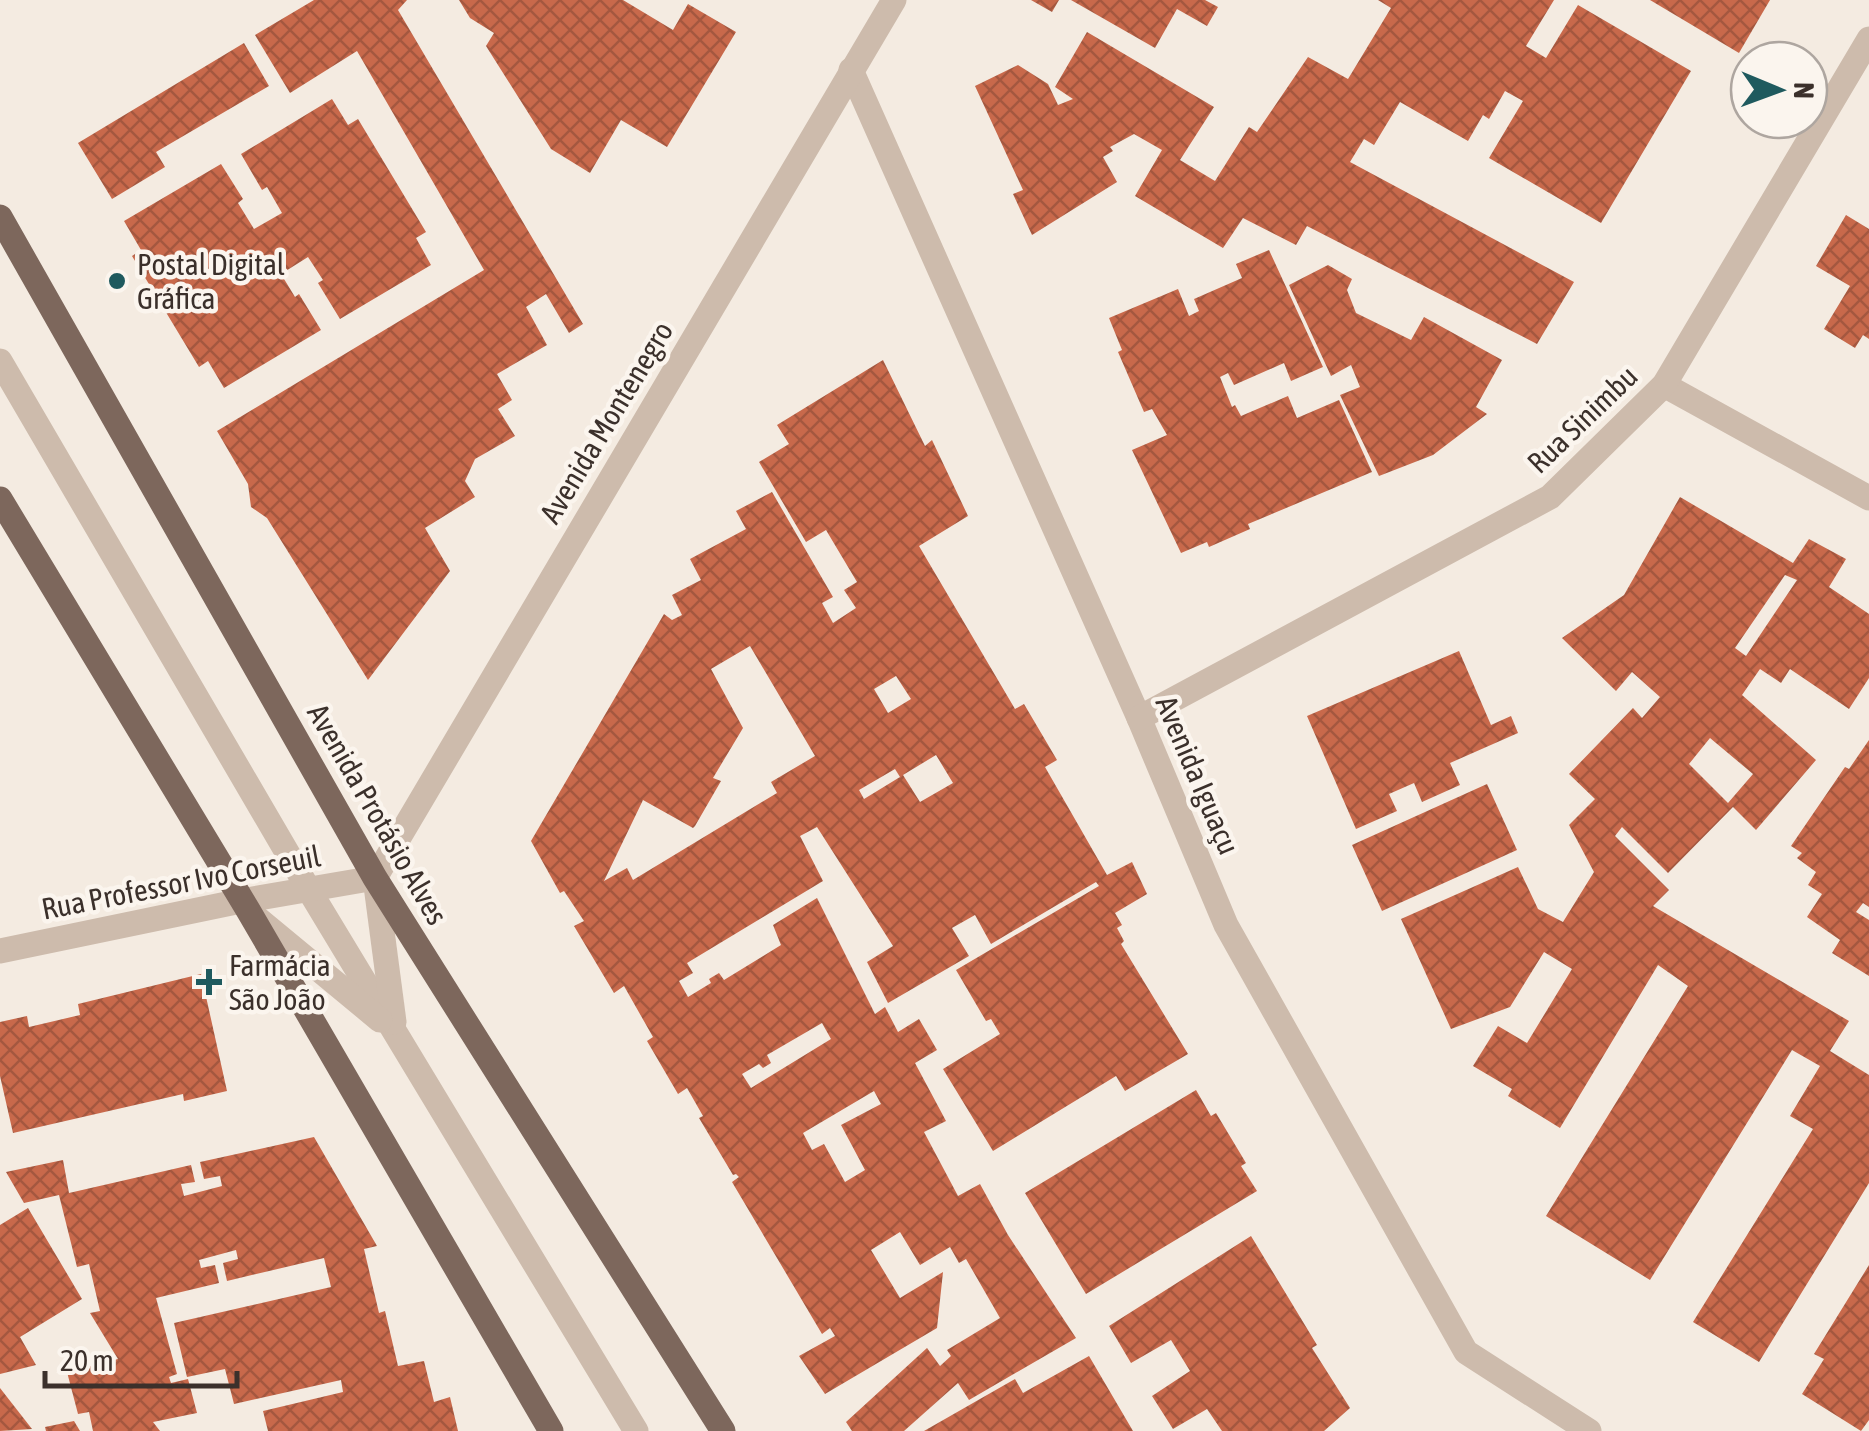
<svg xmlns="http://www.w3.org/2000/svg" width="1869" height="1431" viewBox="0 0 1869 1431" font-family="'Asap Condensed',sans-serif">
  <defs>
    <pattern id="building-cross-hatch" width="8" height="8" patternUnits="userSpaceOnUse" patternTransform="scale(2.5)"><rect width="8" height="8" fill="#c8694b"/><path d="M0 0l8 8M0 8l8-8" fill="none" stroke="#a4573f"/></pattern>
  </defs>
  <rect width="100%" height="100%" fill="#f4ebe1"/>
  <g fill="url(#building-cross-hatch)" fill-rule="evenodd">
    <path d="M 314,0 L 407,0 L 398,10 L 583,324 L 569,333 L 546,294 L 526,307 L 547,345 L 497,374 L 512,400 L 498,409 L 515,436 L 475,459 L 465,481 L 475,497 L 425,528 L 450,571 L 368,680 L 267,518 L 251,507 L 248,484 L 217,431 L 484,270 L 357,51 L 290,93 L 255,35 Z"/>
    <path d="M 459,0 L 623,0 L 673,30 L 688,4 L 736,32 L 667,147 L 621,120 L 590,173 L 551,149 L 486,46 L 494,33 L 470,18 Z"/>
    <path d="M 1031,0 L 1059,0 L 1052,12 Z"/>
    <path d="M 1071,0 L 1205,0 L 1218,7 L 1207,26 L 1177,9 L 1155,48 Z"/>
    <path d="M 1378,0 L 1554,0 L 1526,46 L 1546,58 L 1578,5 L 1691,71 L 1601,223 L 1489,158 L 1523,101 L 1505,91 L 1489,119 L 1483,115 L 1468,141 L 1400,102 L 1374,145 L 1364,139 L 1350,162 L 1574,282 L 1537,344 L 1307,226 L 1296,245 L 1243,218 L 1223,248 L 1135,196 L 1162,150 L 1134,134 L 1110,147 L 1113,151 L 1103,157 L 1117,182 L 1032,235 L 1013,194 L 1023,190 L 975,86 L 1018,65 L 1048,84 L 1058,105 L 1073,99 L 1055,87 L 1087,32 L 1214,107 L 1180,160 L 1215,181 L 1249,127 L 1257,132 L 1308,57 L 1348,79 L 1391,8 Z"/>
    <path d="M 1650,0 L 1770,0 L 1739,53 Z"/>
    <path d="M 244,43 L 269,86 L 156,152 L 165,167 L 112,199 L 78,143 Z"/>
    <path d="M 332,99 L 348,125 L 358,119 L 426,232 L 416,238 L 431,265 L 340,319 L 318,283 L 323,280 L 308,257 L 281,274 L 295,297 L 299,294 L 321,330 L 224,388 L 208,361 L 199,367 L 132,256 L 141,250 L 124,221 L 221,164 L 243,199 L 238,203 L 254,229 L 282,213 L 267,187 L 262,190 L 241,154 Z"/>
    <path d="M 1846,215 L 1869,229 L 1869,339 L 1863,335 L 1855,348 L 1824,329 L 1850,286 L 1816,266 Z"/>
    <path d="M 1269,250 L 1323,367 L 1291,381 L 1284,363 L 1234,385 L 1228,373 L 1220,377 L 1232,407 L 1235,405 L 1241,416 L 1288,396 L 1297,418 L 1339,400 L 1372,472 L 1248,524 L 1250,529 L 1209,547 L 1207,542 L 1181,553 L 1132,450 L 1167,435 L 1152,409 L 1144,412 L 1118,352 L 1122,350 L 1109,318 L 1178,289 L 1189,316 L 1199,311 L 1194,299 L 1242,278 L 1236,264 Z"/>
    <path d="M 1328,265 L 1352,279 L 1347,290 L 1356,313 L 1411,340 L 1424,317 L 1502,360 L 1476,407 L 1487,414 L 1433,455 L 1379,476 L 1340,395 L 1360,387 L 1351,365 L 1331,376 L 1289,285 Z"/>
    <path d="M 883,360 L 925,446 L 932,440 L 968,516 L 919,546 L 1015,709 L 1024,704 L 1057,760 L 1045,767 L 1107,875 L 1132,862 L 1147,894 L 1115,913 L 1122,925 L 1117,928 L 1124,941 L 1121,944 L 1188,1054 L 1125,1091 L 1116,1076 L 993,1151 L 943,1069 L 1000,1034 L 991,1019 L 986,1021 L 956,970 L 1099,886 L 1096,882 L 991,944 L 975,915 L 952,928 L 969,956 L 888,1003 L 867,962 L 893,946 L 817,827 L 800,836 L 823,881 L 687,963 L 693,973 L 679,981 L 688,997 L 711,983 L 709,979 L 719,973 L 724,980 L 781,945 L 773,925 L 817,898 L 875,1014 L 885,1007 L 898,1032 L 919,1019 L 937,1050 L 915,1063 L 946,1121 L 924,1132 L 958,1196 L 980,1184 L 1008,1235 L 1076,1338 L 969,1400 L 958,1383 L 904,1431 L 852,1431 L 846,1422 L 927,1348 L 940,1366 L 951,1356 L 947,1350 L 1000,1318 L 966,1259 L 959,1263 L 950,1247 L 920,1265 L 900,1232 L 871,1250 L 900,1298 L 943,1272 L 937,1328 L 825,1394 L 799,1356 L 835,1336 L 830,1328 L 822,1334 L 732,1182 L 739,1177 L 736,1174 L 733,1175 L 699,1118 L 703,1116 L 687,1088 L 678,1094 L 647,1041 L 653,1037 L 624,986 L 614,993 L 574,926 L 584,921 L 564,891 L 560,893 L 531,841 L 664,614 L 672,620 L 682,615 L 672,595 L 701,580 L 690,559 L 746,529 L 736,511 L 772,492 L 833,597 L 822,603 L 833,623 L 856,608 L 844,590 L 857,582 L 826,530 L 806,542 L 759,462 L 789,444 L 777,425 ZM 750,646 L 815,756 L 771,782 L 777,793 L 633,880 L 627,868 L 604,881 L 643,800 L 693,828 L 695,826 L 721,781 L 713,778 L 743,728 L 711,669 ZM 896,676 L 911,699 L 888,713 L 874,689 ZM 936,755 L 953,783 L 920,802 L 903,775 ZM 895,769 L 900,777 L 864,799 L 859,790 ZM 822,1023 L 831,1039 L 751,1088 L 742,1074 L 759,1064 L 763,1068 L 771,1063 L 767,1055 ZM 874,1091 L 881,1104 L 841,1125 L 865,1170 L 845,1182 L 824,1144 L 812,1150 L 803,1133 Z"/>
    <path d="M 1680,497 L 1793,563 L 1809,539 L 1846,559 L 1829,587 L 1869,614 L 1869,678 L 1849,709 L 1790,669 L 1781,683 L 1760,669 L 1742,695 L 1816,760 L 1756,830 L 1733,807 L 1668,873 L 1622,827 L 1615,836 L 1669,890 L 1653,906 L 1849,1021 L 1830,1051 L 1869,1075 L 1869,1183 L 1759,1362 L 1693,1322 L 1813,1129 L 1790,1116 L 1820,1066 L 1792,1050 L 1650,1280 L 1546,1216 L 1688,986 L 1658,965 L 1560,1128 L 1508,1096 L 1512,1089 L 1473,1066 L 1498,1026 L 1527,1043 L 1572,969 L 1544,952 L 1510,1007 L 1451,1029 L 1401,919 L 1518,867 L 1538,909 L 1563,922 L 1594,872 L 1569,825 L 1595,799 L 1569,774 L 1633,708 L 1642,718 L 1660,697 L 1632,672 L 1616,691 L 1562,638 L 1624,595 ZM 1785,575 L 1797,580 L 1746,656 L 1735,648 ZM 1710,738 L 1753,774 L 1728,803 L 1689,764 Z"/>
    <path d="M 1459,651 L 1491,725 L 1511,716 L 1518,733 L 1450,763 L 1460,785 L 1422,802 L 1414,783 L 1389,794 L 1397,811 L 1356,829 L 1307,716 Z"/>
    <path d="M 1869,740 L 1869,907 L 1863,903 L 1856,912 L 1869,920 L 1869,976 L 1832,953 L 1840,940 L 1807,917 L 1822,894 L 1808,885 L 1816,872 L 1797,858 L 1802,853 L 1791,846 L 1845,767 L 1849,769 Z"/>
    <path d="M 1487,784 L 1517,850 L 1382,911 L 1352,845 Z"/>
    <path d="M 201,974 L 227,1091 L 184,1101 L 183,1094 L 13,1133 L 0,1076 L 0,1022 L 27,1016 L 29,1027 L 80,1015 L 78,1004 Z"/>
    <path d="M 1196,1090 L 1211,1116 L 1216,1113 L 1246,1163 L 1241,1166 L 1257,1191 L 1086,1294 L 1025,1193 Z"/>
    <path d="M 314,1137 L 377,1246 L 364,1249 L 379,1313 L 385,1311 L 398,1366 L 424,1361 L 434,1402 L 450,1397 L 458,1431 L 268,1431 L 263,1411 L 343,1392 L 341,1380 L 234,1404 L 225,1369 L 187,1377 L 174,1323 L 331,1287 L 324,1258 L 227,1281 L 223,1263 L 238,1259 L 236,1250 L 199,1260 L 201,1268 L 215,1265 L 219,1283 L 156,1298 L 177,1374 L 169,1377 L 171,1383 L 188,1379 L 197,1413 L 153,1422 L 160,1431 L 93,1431 L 89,1412 L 78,1414 L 67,1372 L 118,1359 L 90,1313 L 100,1311 L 89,1264 L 77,1267 L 59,1195 L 24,1203 L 6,1172 L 63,1160 L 69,1193 L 191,1165 L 195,1182 L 181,1184 L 184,1196 L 222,1186 L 220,1176 L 204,1179 L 200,1162 Z"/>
    <path d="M 28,1208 L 82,1299 L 20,1337 L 36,1365 L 0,1374 L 0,1225 Z"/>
    <path d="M 1251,1236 L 1317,1345 L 1312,1348 L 1350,1408 L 1324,1431 L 1222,1431 L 1207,1409 L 1173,1429 L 1152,1396 L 1190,1371 L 1171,1340 L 1131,1363 L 1109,1326 Z"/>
    <path d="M 1869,1265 L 1869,1420 L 1861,1431 L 1802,1394 L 1824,1359 L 1814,1354 Z"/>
    <path d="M 1089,1356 L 1133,1431 L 924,1431 L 1015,1379 L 1023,1393 Z"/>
    <path d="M 0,1388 L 32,1429 L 0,1431 Z"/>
    <path d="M 74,1421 L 80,1431 L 46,1431 L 45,1427 Z"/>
  </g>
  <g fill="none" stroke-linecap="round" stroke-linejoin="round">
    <g stroke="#cdbbac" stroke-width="25">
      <path d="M 851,70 L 1139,718 L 1226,925 L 1466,1352 L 1589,1431"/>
      <path d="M 0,361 L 309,890 L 636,1431"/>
      <path d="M 1664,385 L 1869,498"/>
      <path d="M 1139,718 L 1550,497 L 1664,385 L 1869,39"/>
      <path d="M 375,878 L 894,0"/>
      <path d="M 375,878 L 394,1022"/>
      <path d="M 253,915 L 380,1020"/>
      <path d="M 0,951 L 241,901 L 375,878"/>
    </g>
    <g stroke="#7d675c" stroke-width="25">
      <path d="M 0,217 L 375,878 L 723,1431"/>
      <path d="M 0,499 L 248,910 L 551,1431"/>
    </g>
  </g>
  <g fill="#1f5a5e" stroke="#fbf5ee" stroke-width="4">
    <circle cx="117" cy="281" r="10"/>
    <path d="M204 967h10v10h10v10h-10v10h-10v-10h-10v-10h10z"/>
  </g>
  <g text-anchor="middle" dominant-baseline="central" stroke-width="9" stroke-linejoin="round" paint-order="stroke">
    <g font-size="30" fill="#3b302b" stroke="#fbf5ee" text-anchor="start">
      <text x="137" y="264">Postal Digital<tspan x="137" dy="34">Gráfica</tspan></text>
      <text x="229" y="965">Farmácia<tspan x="229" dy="34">São João</tspan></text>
    </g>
    <g font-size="30" fill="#3b302b" stroke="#fbf5ee">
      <text transform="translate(1582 419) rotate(-44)">Rua Sinimbu</text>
      <text transform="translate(606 422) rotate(-59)">Avenida Montenegro</text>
      <text transform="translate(1198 775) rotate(67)">Avenida Iguaçu</text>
      <text transform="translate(378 814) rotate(60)">Avenida Protásio Alves</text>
      <text transform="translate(181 882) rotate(-11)">Rua Professor Ivo Corseuil</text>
    </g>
  </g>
  <g transform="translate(1779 90) rotate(91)"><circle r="48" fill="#fbf5ee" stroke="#aea6a0" stroke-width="2.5"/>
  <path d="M0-8L18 38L0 25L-18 38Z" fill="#1f5a5e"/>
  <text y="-15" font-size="28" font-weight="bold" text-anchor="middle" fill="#3b302b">N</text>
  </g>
  <path d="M45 1371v15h192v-15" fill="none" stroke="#3b302b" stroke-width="5"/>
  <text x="60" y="1371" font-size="30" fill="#3b302b" stroke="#fbf5ee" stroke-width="8" paint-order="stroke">20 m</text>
</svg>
